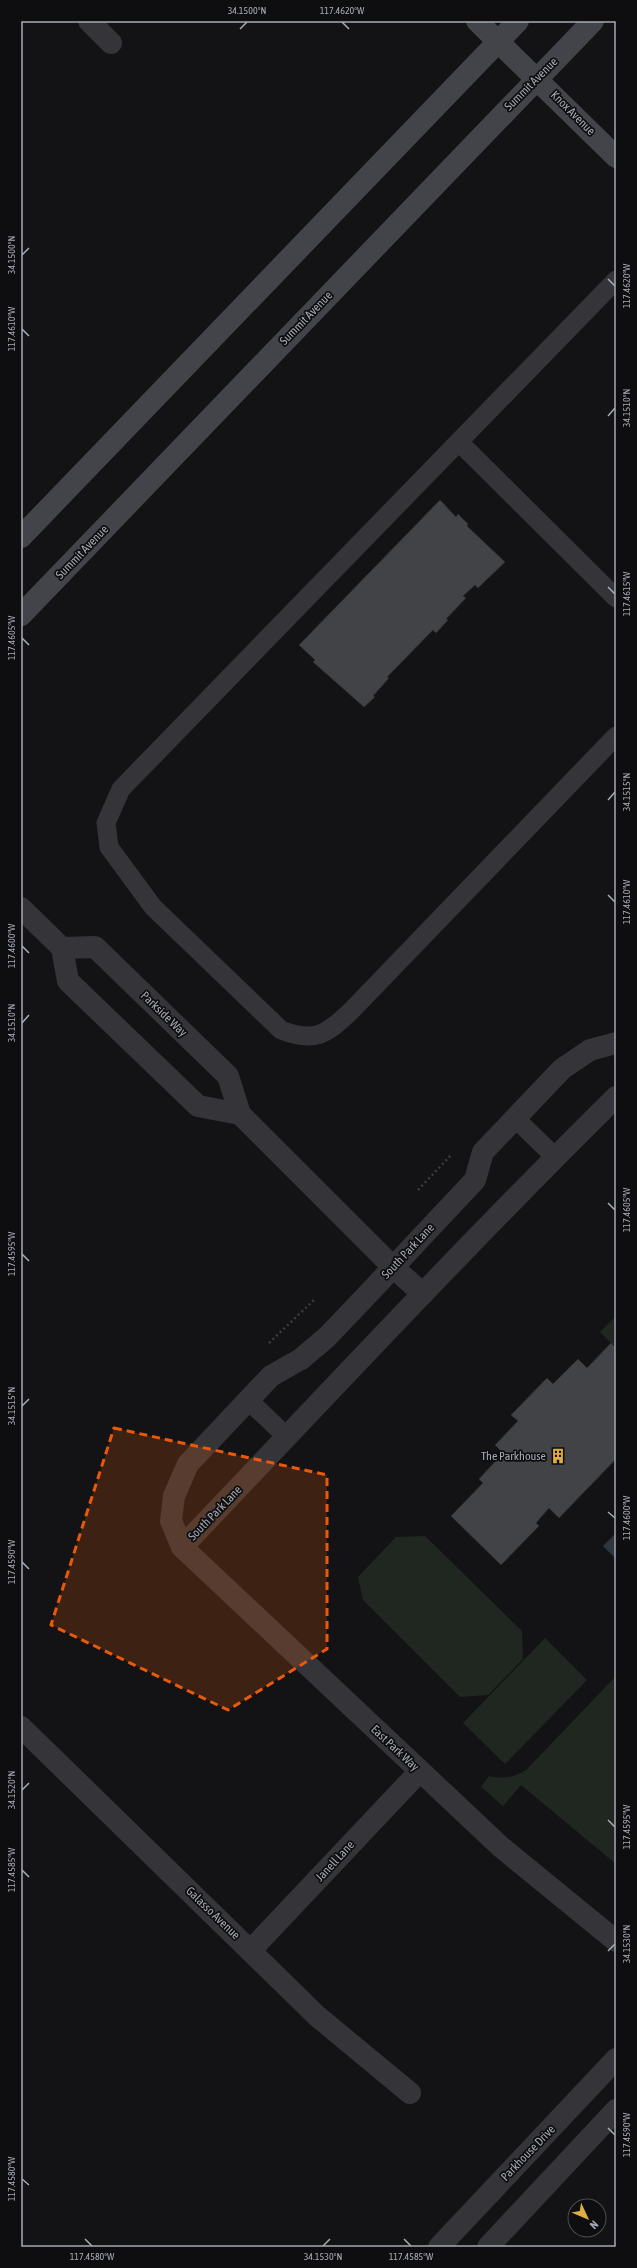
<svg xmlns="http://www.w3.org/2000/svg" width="637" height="2268" viewBox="0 0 637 2268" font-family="'Asap Condensed',sans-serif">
  <rect width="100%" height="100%" fill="#131315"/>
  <g fill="#202721">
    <path d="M 616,1316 L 616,1348 L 600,1332 Z"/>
    <path d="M 425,1536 L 522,1631 L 523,1659 L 488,1695 L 460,1697 L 363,1600 L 358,1577 L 396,1537 Z"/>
    <path d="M 545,1638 L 587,1680 L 505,1764 L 463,1723 Z"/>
    <path d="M 616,1676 L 616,1864 L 521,1785 L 503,1806 L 481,1787 L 489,1776 C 504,1779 513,1778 526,1770 Z"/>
  </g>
  <path fill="#2e353c" d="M 616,1533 L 616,1559 L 603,1546 Z"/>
  <g fill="#424347" stroke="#2d2d30">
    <path d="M 440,500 L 456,517 L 458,514 L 468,524 L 467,526 L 505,562 L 478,588 L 475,585 L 463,596 L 466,598 L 446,619 L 448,620 L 436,633 L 433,630 L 387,677 L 389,678 L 373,696 L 375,697 L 364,707 L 313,662 L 315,660 L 299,645 Z"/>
    <path d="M 611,1343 L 616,1348 L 616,1459 L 559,1518 L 549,1508 L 536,1523 L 539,1526 L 501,1565 L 451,1516 L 483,1483 L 479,1479 L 503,1453 L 495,1445 L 518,1421 L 511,1415 L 547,1378 L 553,1384 L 578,1359 L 587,1368 Z"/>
  </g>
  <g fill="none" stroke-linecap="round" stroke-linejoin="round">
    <g stroke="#3b3c40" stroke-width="2.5" stroke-dasharray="2 3" stroke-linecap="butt">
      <path d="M 418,1190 L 452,1154"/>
      <path d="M 269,1343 L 315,1299"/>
    </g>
    <g stroke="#353539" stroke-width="19">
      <path d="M 616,280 L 121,789 L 106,823 L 109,847 L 153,907 L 281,1030 C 314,1043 326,1035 351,1011 L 616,736"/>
      <path d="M 459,442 L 616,598"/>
      <path d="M 515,1118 L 555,1157"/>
      <path d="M 248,1400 L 287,1437"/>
    </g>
    <g stroke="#353539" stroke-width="22">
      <path d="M 89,21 L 111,43"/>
      <path d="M 21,908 L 62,948 L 68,981 L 198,1106 L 240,1114"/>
      <path d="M 62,948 L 95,947 L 228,1076 L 240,1114 L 393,1267 L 423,1294"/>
      <path d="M 616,1043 L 590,1050 L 562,1069 L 483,1152 L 475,1180 L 368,1294 L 327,1337 L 301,1359 L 271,1376 L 188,1464 L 174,1496 L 171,1521 L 182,1547 L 501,1847 L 616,1941"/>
      <path d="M 182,1547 C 326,1396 468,1243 616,1097"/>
      <path d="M 21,1727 L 317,2016 L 410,2093"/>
      <path d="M 251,1950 L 420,1771"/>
      <path d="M 439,2247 L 616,2059"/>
      <path d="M 488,2247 L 616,2110"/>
    </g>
    <g stroke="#434449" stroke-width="22">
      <path d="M 477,21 L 616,157"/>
      <path d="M 21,537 L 518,21"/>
      <path d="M 21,615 L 593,21"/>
    </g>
  </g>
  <path fill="#e8590c" fill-opacity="0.2" stroke="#e8590c" stroke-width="3" stroke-dasharray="8 5" stroke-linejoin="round" d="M 114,1428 L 327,1475 L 327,1649 L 228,1710 L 51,1625 Z"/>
  <path fill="none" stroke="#a6aab4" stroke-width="1.5" d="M 342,22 L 349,29M 240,29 L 247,22M 22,255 L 29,248M 608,279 L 615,286M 22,329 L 29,336M 608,416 L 615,408M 608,587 L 615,594M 22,638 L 29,645M 608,800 L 615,792M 608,895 L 615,902M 22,946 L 29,953M 22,1023 L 29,1015M 608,1203 L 615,1210M 22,1254 L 29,1261M 22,1406 L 29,1399M 608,1512 L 615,1518M 22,1562 L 29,1569M 22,1790 L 29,1783M 608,1820 L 615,1827M 22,1870 L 29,1877M 608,1951 L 615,1944M 608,2128 L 615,2135M 22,2179 L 29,2185M 85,2239 L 92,2246M 404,2239 L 411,2246M 323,2246 L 330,2239"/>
  <defs>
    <symbol id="building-bare" viewBox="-9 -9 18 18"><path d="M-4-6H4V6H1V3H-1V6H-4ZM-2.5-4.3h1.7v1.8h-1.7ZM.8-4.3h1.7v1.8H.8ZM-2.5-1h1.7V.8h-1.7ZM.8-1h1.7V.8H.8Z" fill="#dfae40" stroke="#0e0e10" stroke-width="2.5" paint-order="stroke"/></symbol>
  </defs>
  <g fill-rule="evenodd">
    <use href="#building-bare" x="547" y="1445" width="22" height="22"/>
  </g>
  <g text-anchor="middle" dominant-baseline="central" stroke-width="3.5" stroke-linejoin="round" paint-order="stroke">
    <g font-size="12" fill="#a6aab4" stroke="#0e0e10">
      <text transform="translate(531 84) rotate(-45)">Summit Avenue</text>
      <text transform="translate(573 113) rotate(45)">Knox Avenue</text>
      <text transform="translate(306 318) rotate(-46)">Summit Avenue</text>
      <text transform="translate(82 552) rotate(-46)">Summit Avenue</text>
      <text transform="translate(164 1014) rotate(44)">Parkside Way</text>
      <text transform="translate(408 1251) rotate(-47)">South Park Lane</text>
      <text transform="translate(215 1513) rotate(-46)">South Park Lane</text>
      <text transform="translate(395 1748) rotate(43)">East Park Way</text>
      <text transform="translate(335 1861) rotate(-47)">Janell Lane</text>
      <text transform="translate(213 1913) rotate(44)">Galasso Avenue</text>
      <text transform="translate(528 2153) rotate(-46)">Parkhouse Drive</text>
    </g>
    <g font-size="12" fill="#a6aab4" stroke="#0e0e10" text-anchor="end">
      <text x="546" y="1456">The Parkhouse</text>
    </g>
  </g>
  <rect width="637" height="2268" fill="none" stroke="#0e0e10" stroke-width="44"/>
  <g transform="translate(587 2218) rotate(134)"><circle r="19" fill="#0e0e10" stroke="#4b4c52"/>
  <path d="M0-3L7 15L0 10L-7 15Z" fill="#dfae40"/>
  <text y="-6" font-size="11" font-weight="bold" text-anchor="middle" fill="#a6aab4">N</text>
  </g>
  <rect x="22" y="22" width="593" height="2224" fill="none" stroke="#a6aab4" stroke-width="1.5"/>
  <g font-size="10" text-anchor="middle" fill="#a6aab4">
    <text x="247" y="14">34.1500°N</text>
    <text x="342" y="14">117.4620°W</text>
    <text transform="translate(11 255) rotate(-90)" y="4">34.1500°N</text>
    <text transform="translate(626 286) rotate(-90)" y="4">117.4620°W</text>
    <text transform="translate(11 329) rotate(-90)" y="4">117.4610°W</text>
    <text transform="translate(626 408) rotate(-90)" y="4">34.1510°N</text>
    <text transform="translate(626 594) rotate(-90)" y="4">117.4615°W</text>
    <text transform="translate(11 638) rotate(-90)" y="4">117.4605°W</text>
    <text transform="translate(626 792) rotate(-90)" y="4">34.1515°N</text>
    <text transform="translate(626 902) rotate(-90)" y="4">117.4610°W</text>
    <text transform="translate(11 946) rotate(-90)" y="4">117.4600°W</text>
    <text transform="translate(11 1023) rotate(-90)" y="4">34.1510°N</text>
    <text transform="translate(626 1210) rotate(-90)" y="4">117.4605°W</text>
    <text transform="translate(11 1254) rotate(-90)" y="4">117.4595°W</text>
    <text transform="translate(11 1406) rotate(-90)" y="4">34.1515°N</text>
    <text transform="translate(626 1518) rotate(-90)" y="4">117.4600°W</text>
    <text transform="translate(11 1562) rotate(-90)" y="4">117.4590°W</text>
    <text transform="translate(11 1790) rotate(-90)" y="4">34.1520°N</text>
    <text transform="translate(626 1827) rotate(-90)" y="4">117.4595°W</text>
    <text transform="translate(11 1870) rotate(-90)" y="4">117.4585°W</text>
    <text transform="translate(626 1944) rotate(-90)" y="4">34.1530°N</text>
    <text transform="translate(626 2135) rotate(-90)" y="4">117.4590°W</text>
    <text transform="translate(11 2179) rotate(-90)" y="4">117.4580°W</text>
    <text x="92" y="2260">117.4580°W</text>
    <text x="323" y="2260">34.1530°N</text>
    <text x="411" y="2260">117.4585°W</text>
  </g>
</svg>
